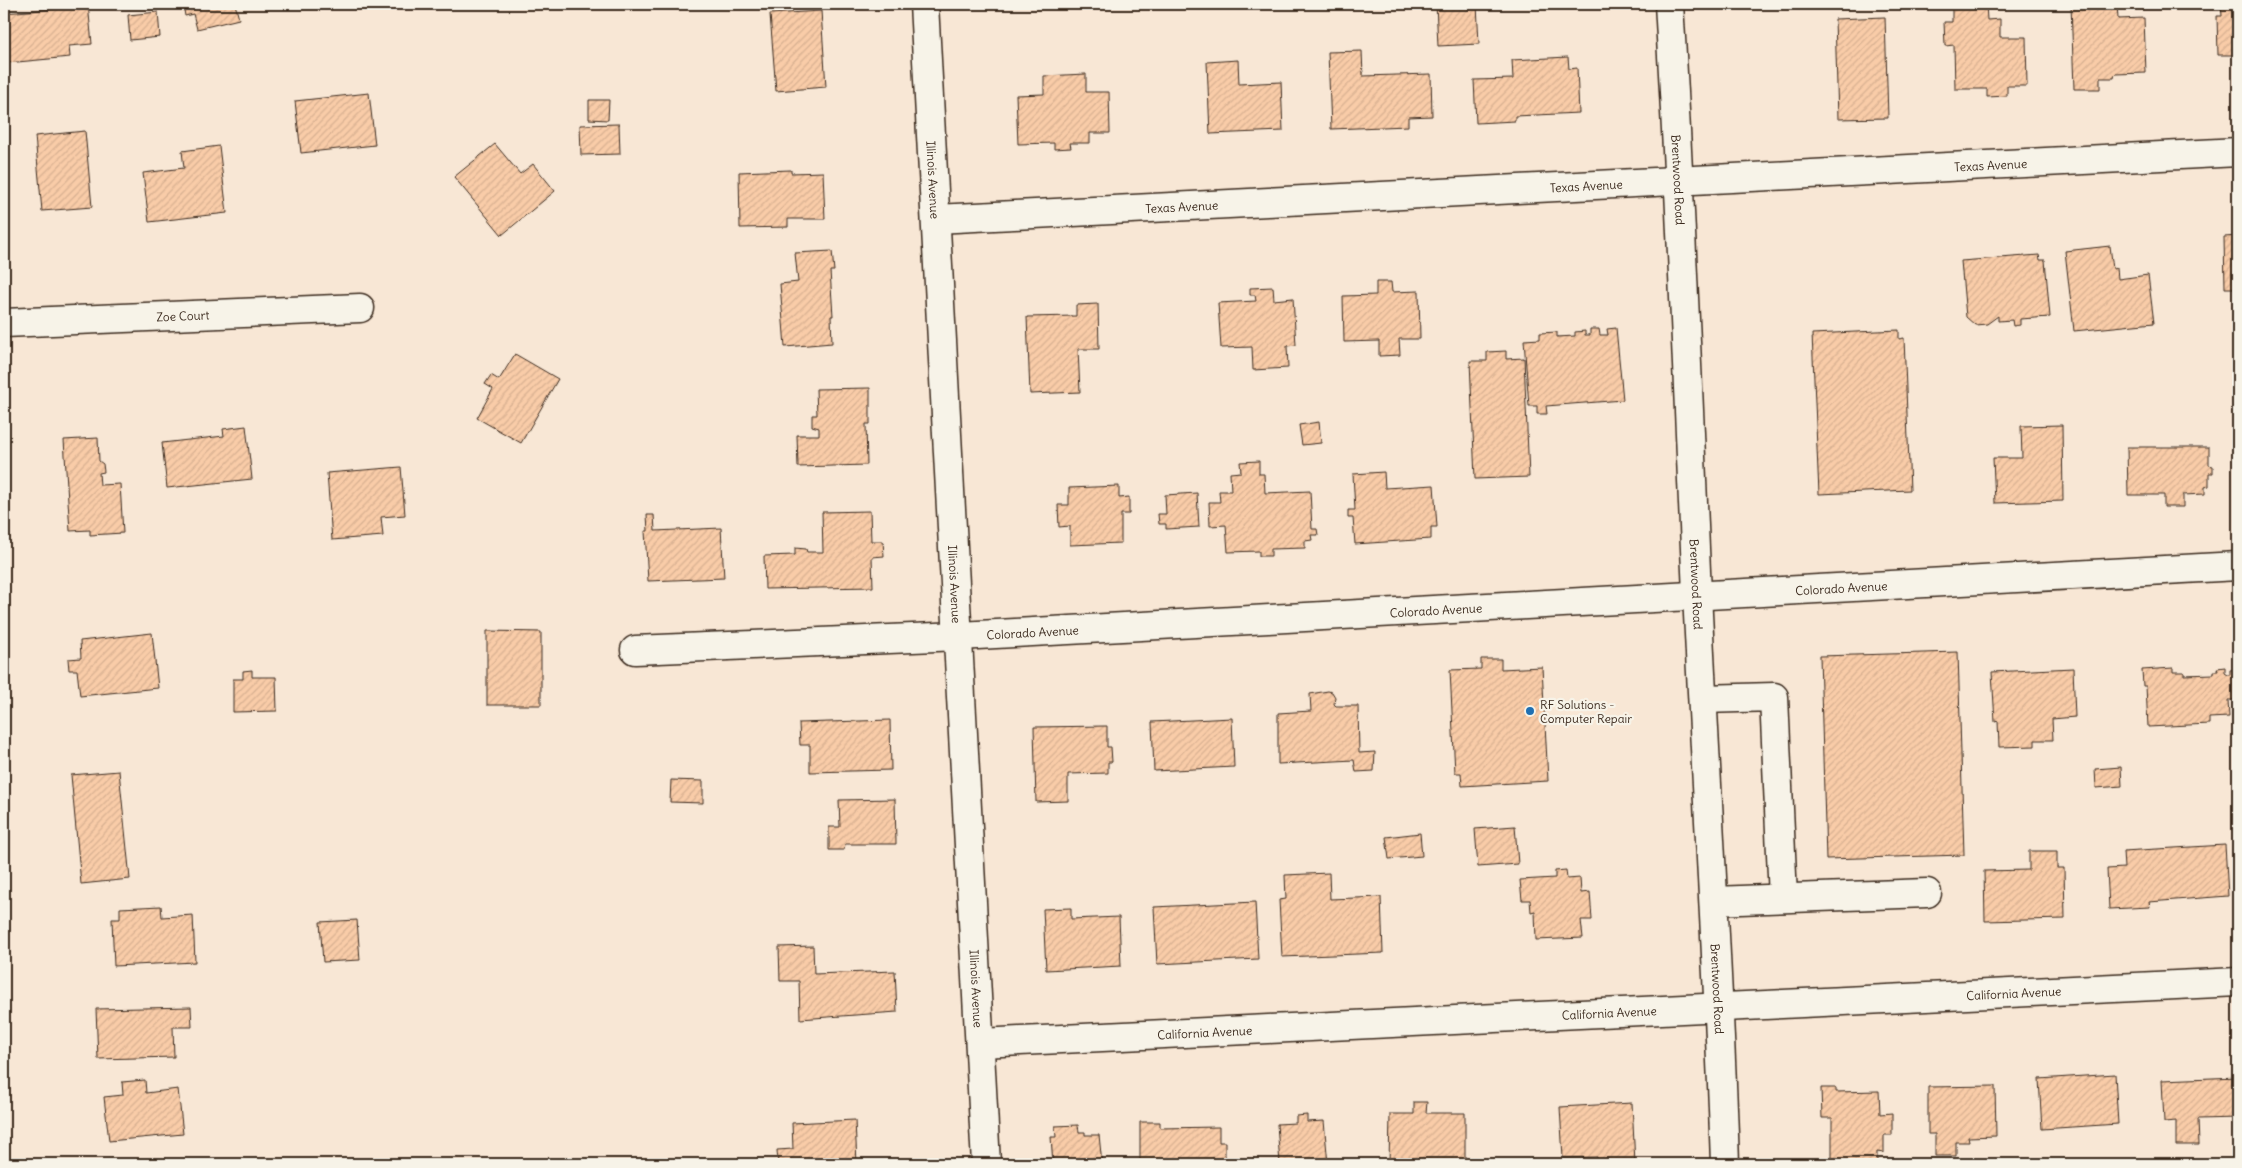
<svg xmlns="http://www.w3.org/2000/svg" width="2242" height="1168" viewBox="0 0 2242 1168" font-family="Delius,sans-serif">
  <defs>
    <pattern id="building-hatch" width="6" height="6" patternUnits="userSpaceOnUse" patternTransform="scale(1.25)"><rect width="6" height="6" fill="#f9cca8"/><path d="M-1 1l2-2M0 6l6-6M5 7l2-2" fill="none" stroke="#d6af90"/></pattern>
  </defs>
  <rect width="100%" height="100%" fill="#f8e7d5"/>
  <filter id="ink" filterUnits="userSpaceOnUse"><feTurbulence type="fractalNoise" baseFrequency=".02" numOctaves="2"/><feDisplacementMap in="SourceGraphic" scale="10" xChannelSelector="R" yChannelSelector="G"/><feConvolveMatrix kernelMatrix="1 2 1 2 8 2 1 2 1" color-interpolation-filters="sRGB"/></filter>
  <g filter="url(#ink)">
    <g fill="url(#building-hatch)" stroke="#3b2a1e">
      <path d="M 64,4 L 88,4 L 92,44 L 69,46 L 70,57 L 7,63 L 4,13 L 64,8 Z"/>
      <path d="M 183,4 L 235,4 L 239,19 L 197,29 L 193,14 L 185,16 Z"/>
      <path d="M 1436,4 L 1477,4 L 1479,44 L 1438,46 Z"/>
      <path d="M 1986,4 L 1987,20 L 2000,19 L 2000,37 L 2026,37 L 2027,86 L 2007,86 L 2007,96 L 1987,97 L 1987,89 L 1955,89 L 1954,45 L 1945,46 L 1944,22 L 1952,22 L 1952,5 Z"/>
      <path d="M 2071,4 L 2117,4 L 2118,19 L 2144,18 L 2146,73 L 2115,74 L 2114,78 L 2100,78 L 2100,89 L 2074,89 Z"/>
      <path d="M 2221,4 L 2238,4 L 2238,55 L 2218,55 L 2217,16 L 2222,16 Z"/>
      <path d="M 821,11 L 826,87 L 776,91 L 770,14 Z"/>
      <path d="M 158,12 L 160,37 L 130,40 L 128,15 Z"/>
      <path d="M 1885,17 L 1888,118 L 1838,119 L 1835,19 Z"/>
      <path d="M 1362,51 L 1363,76 L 1431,74 L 1432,116 L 1408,117 L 1408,126 L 1331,129 L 1328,52 Z"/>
      <path d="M 1568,57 L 1569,69 L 1577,68 L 1579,113 L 1515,116 L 1515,121 L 1476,123 L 1474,80 L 1513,79 L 1512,60 Z"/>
      <path d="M 1238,60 L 1239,84 L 1281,82 L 1283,131 L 1210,134 L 1207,62 Z"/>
      <path d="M 1086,74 L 1086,92 L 1109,92 L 1110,133 L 1090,133 L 1090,143 L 1070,143 L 1071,148 L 1054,149 L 1054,143 L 1018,144 L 1016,95 L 1044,94 L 1044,76 Z"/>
      <path d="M 369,93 L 375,145 L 301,153 L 295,101 Z"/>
      <path d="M 589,100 L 609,100 L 608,120 L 589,119 Z"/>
      <path d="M 619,124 L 620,154 L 581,155 L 580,125 Z"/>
      <path d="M 85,131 L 92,207 L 42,211 L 35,136 Z"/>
      <path d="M 495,144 L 520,174 L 533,164 L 555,191 L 502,235 L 454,177 Z"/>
      <path d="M 219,146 L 227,213 L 149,222 L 143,173 L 184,168 L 182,151 Z"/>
      <path d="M 791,170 L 791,173 L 823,172 L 825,219 L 788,219 L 788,227 L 740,228 L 739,172 Z"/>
      <path d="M 2238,236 L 2238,288 L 2225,288 L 2224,237 Z"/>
      <path d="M 2110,246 L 2113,269 L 2117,268 L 2118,279 L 2148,275 L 2154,323 L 2074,331 L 2065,251 Z"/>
      <path d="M 832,251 L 834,271 L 830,271 L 833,316 L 831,316 L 832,343 L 785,347 L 780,284 L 798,282 L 795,253 Z"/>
      <path d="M 2039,255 L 2040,260 L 2045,260 L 2050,317 L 2020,319 L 2020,325 L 2013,326 L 2012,320 L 1998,321 L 1998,316 L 1987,324 L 1975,325 L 1966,317 L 1961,261 Z"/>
      <path d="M 1376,282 L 1391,282 L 1392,292 L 1419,291 L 1420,339 L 1399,339 L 1400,355 L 1379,356 L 1379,341 L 1344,342 L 1343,296 L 1376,295 Z"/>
      <path d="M 1273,287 L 1274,300 L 1293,298 L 1296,345 L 1287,346 L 1288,368 L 1253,370 L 1252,347 L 1221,348 L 1218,303 L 1256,301 L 1255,295 L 1250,295 L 1250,288 Z"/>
      <path d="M 1098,304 L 1099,349 L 1078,349 L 1080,392 L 1030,394 L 1027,317 L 1076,316 L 1076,305 Z"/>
      <path d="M 1616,328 L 1623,400 L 1546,406 L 1547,414 L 1537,414 L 1537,406 L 1529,406 L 1524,340 L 1540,339 L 1540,333 L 1557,332 L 1557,337 L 1575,336 L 1575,332 L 1585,331 L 1585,335 L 1590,335 L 1590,329 L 1599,329 L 1600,335 L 1608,335 L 1607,329 Z"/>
      <path d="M 1899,330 L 1899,339 L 1904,338 L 1910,490 L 1819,494 L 1812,334 Z"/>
      <path d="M 1506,351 L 1506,359 L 1524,358 L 1529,477 L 1475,479 L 1470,361 L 1487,361 L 1487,352 Z"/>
      <path d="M 515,354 L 558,379 L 521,443 L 477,418 L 493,389 L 485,384 L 491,375 L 499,380 Z"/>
      <path d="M 870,388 L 870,424 L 866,424 L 867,465 L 798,467 L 797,435 L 819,435 L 819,428 L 812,426 L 812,415 L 817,415 L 816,389 Z"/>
      <path d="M 1319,422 L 1321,443 L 1302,445 L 1299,425 Z"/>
      <path d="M 2062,425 L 2063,501 L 1995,503 L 1993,458 L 2022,458 L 2021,426 Z"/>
      <path d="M 246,426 L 252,479 L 167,488 L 162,443 L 224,436 L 223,429 Z"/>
      <path d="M 98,438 L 99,461 L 103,464 L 104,472 L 99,473 L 100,485 L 120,484 L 123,533 L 90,535 L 90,530 L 70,531 L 64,440 Z"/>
      <path d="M 2127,447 L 2209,447 L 2209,465 L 2213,466 L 2213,473 L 2209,473 L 2209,486 L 2205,487 L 2205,494 L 2183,495 L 2183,507 L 2164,507 L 2164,495 L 2128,495 Z"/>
      <path d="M 1259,461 L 1259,474 L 1264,474 L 1265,493 L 1310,491 L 1312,529 L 1317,529 L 1318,535 L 1311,535 L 1312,540 L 1305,541 L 1305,548 L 1271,549 L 1271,556 L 1259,556 L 1259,551 L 1228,552 L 1226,525 L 1210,526 L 1209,502 L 1220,502 L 1219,491 L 1231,491 L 1230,473 L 1241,472 L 1240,462 Z"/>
      <path d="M 401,467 L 405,515 L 381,517 L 383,536 L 332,540 L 327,473 Z"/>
      <path d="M 1384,472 L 1385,488 L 1434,485 L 1437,527 L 1431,527 L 1431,539 L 1355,544 L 1353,518 L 1348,518 L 1348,510 L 1355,510 L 1353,474 Z"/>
      <path d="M 1119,486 L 1119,498 L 1129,497 L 1129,514 L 1121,514 L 1121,543 L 1070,545 L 1070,526 L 1059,527 L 1058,505 L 1069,505 L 1069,488 Z"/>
      <path d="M 1197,493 L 1199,527 L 1166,529 L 1166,524 L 1159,524 L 1158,514 L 1166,514 L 1165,495 Z"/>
      <path d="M 870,511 L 871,541 L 883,541 L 884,556 L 872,557 L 873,587 L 765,589 L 764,556 L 795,555 L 795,548 L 806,549 L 807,552 L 823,552 L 822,512 Z"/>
      <path d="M 647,515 L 654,515 L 655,531 L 721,528 L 724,578 L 648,581 L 645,531 L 648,531 Z"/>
      <path d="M 487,631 L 541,632 L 541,705 L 487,705 Z"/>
      <path d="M 152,633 L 158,688 L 80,696 L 77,670 L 69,670 L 68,659 L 81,658 L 80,641 Z"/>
      <path d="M 1958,652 L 1964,855 L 1826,859 L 1820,656 Z"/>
      <path d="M 1481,659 L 1501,659 L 1501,669 L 1542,667 L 1548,781 L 1462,786 L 1461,773 L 1455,773 L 1450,670 L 1481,669 Z"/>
      <path d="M 2225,667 L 2225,673 L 2228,675 L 2230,675 L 2230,670 L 2238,669 L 2238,700 L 2228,700 L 2229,717 L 2209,718 L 2209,724 L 2148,727 L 2146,686 L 2143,686 L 2142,670 L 2173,668 L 2173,672 L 2184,672 L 2184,675 L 2214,674 L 2214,671 L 2218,671 L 2217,668 Z"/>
      <path d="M 2073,668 L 2075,717 L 2052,719 L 2053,740 L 2035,740 L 2035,746 L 1999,747 L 1998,721 L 1995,722 L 1992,672 Z"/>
      <path d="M 252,670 L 252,677 L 276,677 L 277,711 L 233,712 L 233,679 L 243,679 L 243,671 Z"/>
      <path d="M 1328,691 L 1332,692 L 1335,697 L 1334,704 L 1336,706 L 1358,706 L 1359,753 L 1375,752 L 1374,771 L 1356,772 L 1354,760 L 1278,764 L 1278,713 L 1311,711 L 1310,694 Z"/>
      <path d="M 1232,718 L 1234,767 L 1154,771 L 1152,722 Z"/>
      <path d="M 890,720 L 891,770 L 810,772 L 810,745 L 800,745 L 799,723 Z"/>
      <path d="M 1107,726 L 1107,747 L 1111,747 L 1112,762 L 1108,762 L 1108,773 L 1068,774 L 1068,801 L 1036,802 L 1034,727 Z"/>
      <path d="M 2121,767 L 2122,786 L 2096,788 L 2095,769 Z"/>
      <path d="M 119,771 L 130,879 L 81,884 L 71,775 Z"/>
      <path d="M 671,780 L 703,781 L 703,803 L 670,802 Z"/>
      <path d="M 895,799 L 896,844 L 845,844 L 844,850 L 829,850 L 829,827 L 840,827 L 839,800 Z"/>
      <path d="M 1515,826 L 1518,864 L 1478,867 L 1475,829 Z"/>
      <path d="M 1420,833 L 1422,856 L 1389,859 L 1386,837 Z"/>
      <path d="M 2225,845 L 2228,896 L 2149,902 L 2150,907 L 2109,909 L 2107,869 L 2124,868 L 2123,851 Z"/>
      <path d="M 2029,851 L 2057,851 L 2057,868 L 2064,868 L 2065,919 L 1985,921 L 1984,871 L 2029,870 Z"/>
      <path d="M 1566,870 L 1567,879 L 1580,878 L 1581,893 L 1590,892 L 1592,920 L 1581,920 L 1583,938 L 1536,940 L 1535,911 L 1531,912 L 1530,900 L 1522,900 L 1520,880 L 1555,878 L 1555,871 Z"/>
      <path d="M 1329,873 L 1330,899 L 1381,897 L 1383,953 L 1282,957 L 1279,900 L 1286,899 L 1285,875 Z"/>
      <path d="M 1255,902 L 1258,959 L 1157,964 L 1154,907 Z"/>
      <path d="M 161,906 L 162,917 L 193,915 L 195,962 L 114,966 L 112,919 L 120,919 L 120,908 Z"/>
      <path d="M 1071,908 L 1071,919 L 1119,917 L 1121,966 L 1046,970 L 1043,909 Z"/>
      <path d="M 357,920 L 360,960 L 323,962 L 320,922 Z"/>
      <path d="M 813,946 L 814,974 L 895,971 L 897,1012 L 800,1019 L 799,981 L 780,981 L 779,947 Z"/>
      <path d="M 191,1007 L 192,1027 L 173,1027 L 174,1057 L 98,1059 L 96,1009 Z"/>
      <path d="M 2115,1074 L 2118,1124 L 2042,1129 L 2039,1079 Z"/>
      <path d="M 2238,1077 L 2238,1118 L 2198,1119 L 2199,1145 L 2176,1145 L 2176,1121 L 2164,1122 L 2162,1080 Z"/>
      <path d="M 145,1080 L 146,1093 L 178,1089 L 183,1134 L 109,1141 L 104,1097 L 123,1095 L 122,1082 Z"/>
      <path d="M 1995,1086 L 1996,1136 L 1968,1137 L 1969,1142 L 1956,1142 L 1956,1156 L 1935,1156 L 1935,1134 L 1928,1134 L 1928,1087 Z"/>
      <path d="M 1821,1088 L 1836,1088 L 1836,1092 L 1879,1091 L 1880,1114 L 1892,1113 L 1892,1135 L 1884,1135 L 1884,1153 L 1877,1152 L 1877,1164 L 1832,1164 L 1832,1118 L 1822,1118 Z"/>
      <path d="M 1414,1102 L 1427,1102 L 1426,1113 L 1465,1113 L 1465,1163 L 1389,1164 L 1390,1114 L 1414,1114 Z"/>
      <path d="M 1632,1103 L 1635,1164 L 1597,1164 L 1597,1157 L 1563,1158 L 1560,1107 Z"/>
      <path d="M 1307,1115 L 1307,1122 L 1324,1121 L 1328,1164 L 1280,1164 L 1277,1124 L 1296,1123 L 1296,1116 Z"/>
      <path d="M 855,1120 L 857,1164 L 778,1164 L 777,1150 L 793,1149 L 792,1123 Z"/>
      <path d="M 1140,1122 L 1160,1122 L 1160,1128 L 1219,1127 L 1219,1142 L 1225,1142 L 1225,1164 L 1140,1164 Z"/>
      <path d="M 1078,1125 L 1079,1132 L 1085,1132 L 1085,1135 L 1099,1135 L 1102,1164 L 1053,1164 L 1051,1137 L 1056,1137 L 1055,1126 Z"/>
    </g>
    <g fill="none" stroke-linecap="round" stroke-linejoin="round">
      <defs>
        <g id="minor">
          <path id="s1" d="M 924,4 L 986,1164"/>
          <path id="s2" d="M 1669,4 C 1681,200 1688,396 1697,593 C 1706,783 1719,974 1725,1164"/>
          <path id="s3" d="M 936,219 L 2238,152"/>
          <path id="s4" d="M 4,323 L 360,308"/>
          <path id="s5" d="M 635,650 L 959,636 L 2238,566"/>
          <path d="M 1703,699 L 1774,697 L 1783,898"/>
          <path d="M 1714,901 L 1927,893"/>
          <path id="s6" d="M 980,1043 L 2238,982"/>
        </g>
      </defs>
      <use href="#minor" stroke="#3b2a1e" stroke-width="31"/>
      <use href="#minor" stroke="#f7f3e8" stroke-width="28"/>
    </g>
  </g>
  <circle fill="#1f6fb2" stroke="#f7f3e8" stroke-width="2" cx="1530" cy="711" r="5"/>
  <g text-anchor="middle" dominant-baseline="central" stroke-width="4.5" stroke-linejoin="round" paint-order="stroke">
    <g font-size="12" fill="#3b2a1e" stroke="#f7f3e8">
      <text stroke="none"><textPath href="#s3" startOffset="1056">Texas Avenue</textPath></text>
      <text stroke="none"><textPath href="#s2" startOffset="176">Brentwood Road</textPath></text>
      <text stroke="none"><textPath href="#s1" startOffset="176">Illinois Avenue</textPath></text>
      <text stroke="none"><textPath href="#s3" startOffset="651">Texas Avenue</textPath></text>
      <text stroke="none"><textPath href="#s3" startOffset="246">Texas Avenue</textPath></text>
      <text stroke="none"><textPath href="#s4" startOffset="179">Zoe Court</textPath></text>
      <text stroke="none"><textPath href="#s1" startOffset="581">Illinois Avenue</textPath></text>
      <text stroke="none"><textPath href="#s2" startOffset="581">Brentwood Road</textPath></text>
      <text stroke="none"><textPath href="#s5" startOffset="1208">Colorado Avenue</textPath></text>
      <text stroke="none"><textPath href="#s5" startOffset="802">Colorado Avenue</textPath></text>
      <text stroke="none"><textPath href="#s5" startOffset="398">Colorado Avenue</textPath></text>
      <text stroke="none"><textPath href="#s1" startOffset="986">Illinois Avenue</textPath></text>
      <text stroke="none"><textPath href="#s2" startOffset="986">Brentwood Road</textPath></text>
      <text stroke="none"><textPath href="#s6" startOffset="1035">California Avenue</textPath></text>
      <text stroke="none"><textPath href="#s6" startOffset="630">California Avenue</textPath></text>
      <text stroke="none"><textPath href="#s6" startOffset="225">California Avenue</textPath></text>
    </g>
    <g font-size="12" fill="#3b2a1e" stroke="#f7f3e8" text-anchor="start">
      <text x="1540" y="704">RF Solutions -<tspan x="1540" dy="14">Computer Repair</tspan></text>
    </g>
  </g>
  <rect width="2242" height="1168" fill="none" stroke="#f7f3e8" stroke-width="20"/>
  <rect x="10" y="10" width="2222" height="1148" fill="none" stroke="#3b2a1e" stroke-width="2" filter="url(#ink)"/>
</svg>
